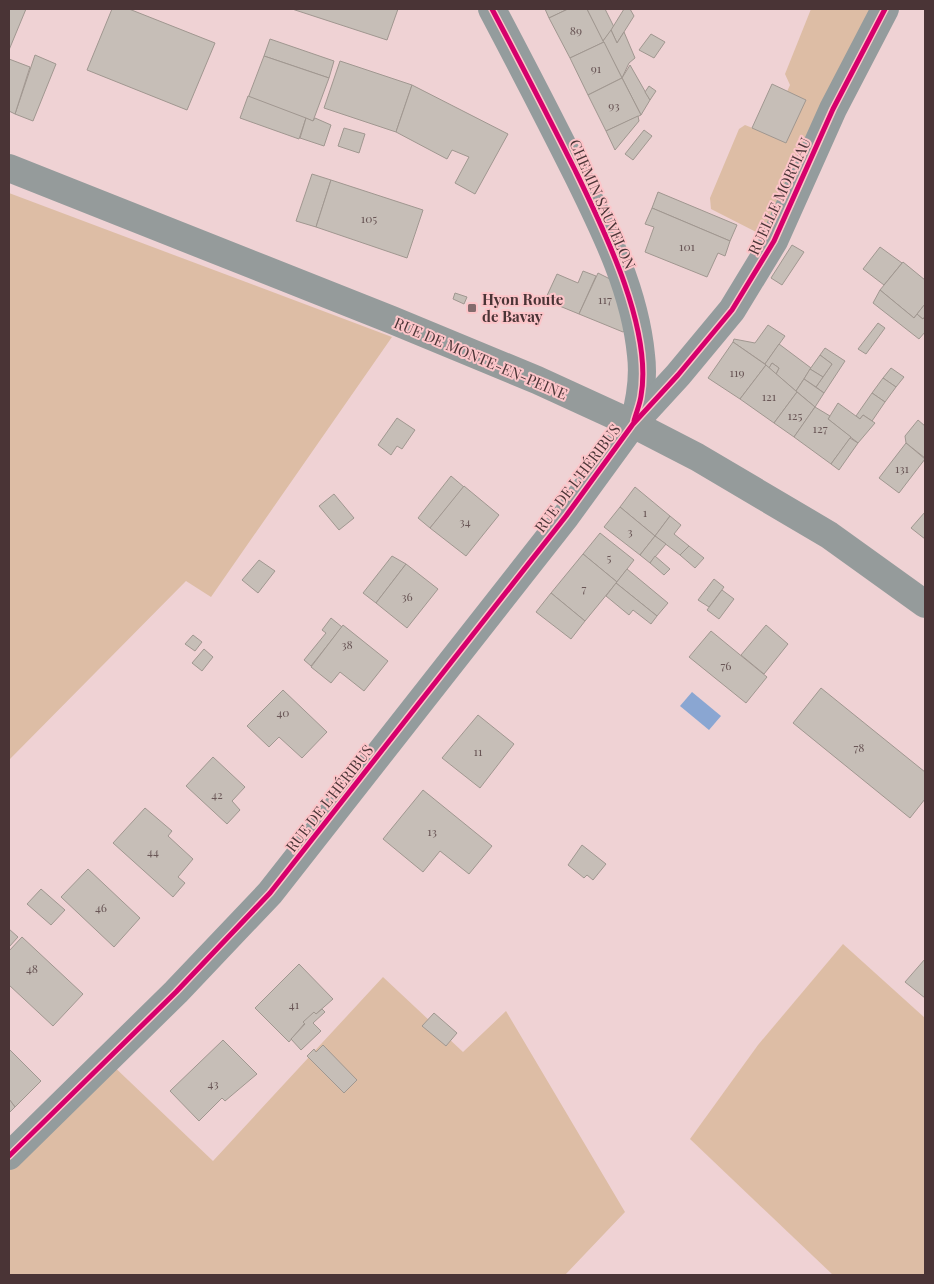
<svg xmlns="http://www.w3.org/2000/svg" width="934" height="1284" viewBox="0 0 934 1284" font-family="'Playfair Display',serif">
  <rect width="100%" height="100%" fill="#efd2d4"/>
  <g fill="#ddbda5">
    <path d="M 811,9 L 885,9 L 774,241 L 711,209 L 710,198 L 739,129 L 745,125 L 768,134 L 790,85 L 785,74 Z"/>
    <path d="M 9,193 L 392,337 L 211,597 L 186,581 L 9,760 Z"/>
    <path d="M 843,944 L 925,1018 L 925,1275 L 833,1275 L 690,1139 L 758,1045 Z"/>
    <path d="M 383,977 L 463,1052 L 506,1011 L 625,1212 L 565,1275 L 9,1275 L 9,1157 L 107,1060 L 213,1161 Z"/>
  </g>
  <path fill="#8aa6d2" d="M 692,692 L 721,716 L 709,730 L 680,706 Z"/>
  <g fill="#c6beb7" stroke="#a09790">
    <path d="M 9,9 L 26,9 L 9,50 Z"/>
    <path d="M 112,9 L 129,9 L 215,43 L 187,110 L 87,70 Z"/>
    <path d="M 292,9 L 398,9 L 387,40 Z"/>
    <path d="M 545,9 L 568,9 L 549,18 Z"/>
    <path d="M 568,9 L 587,9 L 604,42 L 570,58 L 549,18 Z"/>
    <path d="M 587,9 L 605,9 L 614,27 L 603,41 Z"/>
    <path d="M 624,9 L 630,9 L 634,16 L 617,43 L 611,30 Z"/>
    <path d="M 611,30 L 617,43 L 624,32 L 635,58 L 629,63 L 622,78 L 603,41 Z"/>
    <path d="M 651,34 L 665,42 L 654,58 L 639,50 Z"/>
    <path d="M 270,39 L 334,61 L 329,78 L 264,56 Z"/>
    <path d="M 604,42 L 622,78 L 588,95 L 570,58 Z"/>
    <path d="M 35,55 L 56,64 L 33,121 L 15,114 Z"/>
    <path d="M 264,56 L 329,78 L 313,121 L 248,98 Z"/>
    <path d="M 9,59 L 30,67 L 15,114 L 9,111 Z"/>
    <path d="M 340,61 L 412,85 L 396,132 L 324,108 Z"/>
    <path d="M 630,65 L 650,100 L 641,115 L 622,78 Z"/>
    <path d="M 622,78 L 641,115 L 606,131 L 588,95 Z"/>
    <path d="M 772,84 L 806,100 L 786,143 L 752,128 Z"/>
    <path d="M 412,85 L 508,134 L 475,194 L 455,183 L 469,157 L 452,150 L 447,159 L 396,132 Z"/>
    <path d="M 649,86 L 656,91 L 650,100 L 645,92 Z"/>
    <path d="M 248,96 L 306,118 L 299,139 L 240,118 Z"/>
    <path d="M 638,116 L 639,121 L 615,150 L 606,131 Z"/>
    <path d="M 306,118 L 313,121 L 315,118 L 331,125 L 324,146 L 300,138 Z"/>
    <path d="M 344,128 L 365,134 L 359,153 L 338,146 Z"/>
    <path d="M 644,130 L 652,136 L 633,160 L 625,154 Z"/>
    <path d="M 312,174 L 331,180 L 316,227 L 296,221 Z"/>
    <path d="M 331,180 L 423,210 L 407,258 L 316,227 Z"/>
    <path d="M 658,192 L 737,225 L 730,241 L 652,208 Z"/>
    <path d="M 652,208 L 730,241 L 725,256 L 718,253 L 707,277 L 645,252 L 654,227 L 645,224 Z"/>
    <path d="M 792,245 L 804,252 L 782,285 L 771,278 Z"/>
    <path d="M 880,247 L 902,263 L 884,285 L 863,269 Z"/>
    <path d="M 903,262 L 925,280 L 925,304 L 914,318 L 880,290 Z"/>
    <path d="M 583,271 L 596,276 L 579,314 L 545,300 L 557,274 L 578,283 Z"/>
    <path d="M 598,273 L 620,284 L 632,326 L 623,332 L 579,314 Z"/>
    <path d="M 880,290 L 914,318 L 917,314 L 923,319 L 925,316 L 925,332 L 919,339 L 873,303 Z"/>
    <path d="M 455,293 L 467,297 L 464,304 L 453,299 Z"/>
    <path d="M 925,304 L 925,316 L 923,319 L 917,314 Z"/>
    <path d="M 878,323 L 885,328 L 866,354 L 858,349 Z"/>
    <path d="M 768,325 L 785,336 L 765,364 L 733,342 L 734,339 L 755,343 Z"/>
    <path d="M 733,342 L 766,365 L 740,399 L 708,378 Z"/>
    <path d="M 779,344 L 811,368 L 796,391 L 776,374 L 779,368 L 772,363 L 769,368 L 765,364 Z"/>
    <path d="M 825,348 L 845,361 L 824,393 L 816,387 L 832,364 L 820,355 Z"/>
    <path d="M 820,355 L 832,364 L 823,377 L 810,369 Z"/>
    <path d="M 772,363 L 779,368 L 776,374 L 769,368 Z"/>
    <path d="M 766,365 L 797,392 L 774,423 L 740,399 Z"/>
    <path d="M 891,368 L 904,377 L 896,387 L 883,378 Z"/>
    <path d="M 810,369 L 823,377 L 816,387 L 804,379 Z"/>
    <path d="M 883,378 L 896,387 L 885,402 L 872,393 Z"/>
    <path d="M 804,379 L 824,393 L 815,407 L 796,391 Z"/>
    <path d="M 797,392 L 815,407 L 794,437 L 774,423 Z"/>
    <path d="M 872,393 L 885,402 L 872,421 L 863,415 L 860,419 L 856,416 Z"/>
    <path d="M 838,403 L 860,419 L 863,415 L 875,423 L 858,443 L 828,419 Z"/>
    <path d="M 815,407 L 830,416 L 828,419 L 851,437 L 831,464 L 794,437 Z"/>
    <path d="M 397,418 L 415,430 L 402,449 L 397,446 L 391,455 L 378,445 Z"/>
    <path d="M 918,420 L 925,426 L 925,458 L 906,443 L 905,436 Z"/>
    <path d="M 850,438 L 858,443 L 839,470 L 831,464 Z"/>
    <path d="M 906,443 L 925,459 L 899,493 L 879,478 Z"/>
    <path d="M 451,476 L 464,487 L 430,528 L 418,518 Z"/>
    <path d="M 464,486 L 499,515 L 466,556 L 430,528 Z"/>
    <path d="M 635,487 L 670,516 L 655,536 L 620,507 Z"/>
    <path d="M 334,494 L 354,518 L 339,530 L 319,506 Z"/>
    <path d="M 620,507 L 655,536 L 640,555 L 604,527 Z"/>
    <path d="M 925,512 L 925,539 L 911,528 Z"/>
    <path d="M 670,516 L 681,525 L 674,534 L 689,546 L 680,555 L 655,536 Z"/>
    <path d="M 600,533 L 634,560 L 617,582 L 583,554 Z"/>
    <path d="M 655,536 L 666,544 L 650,563 L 640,555 Z"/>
    <path d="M 689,546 L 704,558 L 695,568 L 680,555 Z"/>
    <path d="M 583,554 L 617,582 L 585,621 L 551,593 Z"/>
    <path d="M 392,556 L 406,564 L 376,603 L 363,593 Z"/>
    <path d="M 655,556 L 670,569 L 664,575 L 650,563 Z"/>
    <path d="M 259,560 L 275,571 L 258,593 L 242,580 Z"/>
    <path d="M 406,564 L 438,589 L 407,628 L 376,603 Z"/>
    <path d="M 627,569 L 668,603 L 657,616 L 616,583 Z"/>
    <path d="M 714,579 L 724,587 L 709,607 L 698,600 Z"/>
    <path d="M 616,583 L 657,616 L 651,624 L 633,610 L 629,615 L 606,596 Z"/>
    <path d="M 722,590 L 734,599 L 719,619 L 707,610 Z"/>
    <path d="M 551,593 L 585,621 L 571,639 L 536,612 Z"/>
    <path d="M 331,618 L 342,627 L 311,666 L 304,660 L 326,633 L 322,630 Z"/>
    <path d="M 343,625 L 388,661 L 364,691 L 340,672 L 331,683 L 311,667 Z"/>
    <path d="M 766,625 L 788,644 L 764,674 L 741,655 Z"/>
    <path d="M 711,631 L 767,677 L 746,703 L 689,657 Z"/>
    <path d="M 193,635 L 202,642 L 195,651 L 185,644 Z"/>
    <path d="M 204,649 L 213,657 L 202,671 L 192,663 Z"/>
    <path d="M 821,688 L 925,772 L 925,799 L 910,818 L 793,723 Z"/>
    <path d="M 283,690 L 327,732 L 302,758 L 279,737 L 269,747 L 247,726 Z"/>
    <path d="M 478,715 L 514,744 L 480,788 L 442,758 Z"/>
    <path d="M 213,757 L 245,787 L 232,801 L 240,810 L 227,824 L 186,786 Z"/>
    <path d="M 423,790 L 492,846 L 469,874 L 440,851 L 423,872 L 383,839 Z"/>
    <path d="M 145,808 L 172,831 L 168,836 L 193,859 L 178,877 L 185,883 L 173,897 L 113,843 Z"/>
    <path d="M 582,845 L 606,864 L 593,880 L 587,875 L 584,878 L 568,865 Z"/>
    <path d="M 88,869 L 140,918 L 114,947 L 61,897 Z"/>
    <path d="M 41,889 L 65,910 L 51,925 L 27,904 Z"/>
    <path d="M 9,929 L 18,937 L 9,947 Z"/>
    <path d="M 22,937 L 83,994 L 53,1026 L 9,985 L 9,951 Z"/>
    <path d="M 925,959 L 925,998 L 905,982 Z"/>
    <path d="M 299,964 L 333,999 L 316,1014 L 314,1012 L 289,1042 L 255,1008 Z"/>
    <path d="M 322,1009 L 325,1012 L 313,1023 L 321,1031 L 301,1050 L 291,1039 L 305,1024 L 303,1022 L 314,1012 L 316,1014 Z"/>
    <path d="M 434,1013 L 457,1033 L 446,1046 L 422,1026 Z"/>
    <path d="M 223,1040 L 257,1074 L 225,1101 L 222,1098 L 199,1121 L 170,1091 Z"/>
    <path d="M 323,1045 L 357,1080 L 344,1093 L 307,1056 L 314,1049 L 316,1052 Z"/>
    <path d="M 9,1049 L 41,1081 L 15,1107 L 9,1099 Z"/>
    <path d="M 9,1099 L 15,1107 L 9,1113 Z"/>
  </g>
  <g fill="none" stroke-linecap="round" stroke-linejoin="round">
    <g stroke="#949c9d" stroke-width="28">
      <path d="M 492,9 C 521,64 549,118 577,174 C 605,231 635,291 641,355 C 644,379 640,400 634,422"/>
      <path d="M 633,424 L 678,375 L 732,310 L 774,241 L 833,109 L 885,9"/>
    </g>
    <path stroke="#949c9d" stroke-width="28" d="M 9,1156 L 176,992 L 270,893 L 566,516 L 633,424"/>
    <path stroke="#959b9b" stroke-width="28" d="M 9,168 L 392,320 L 537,380 L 633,424 L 697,457 L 829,535 L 925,604"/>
    <defs>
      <g id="cycleway">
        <path d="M 492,9 C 520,62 548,116 575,170 C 604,230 653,329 641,396 C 640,404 636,413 634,421"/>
        <path d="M 9,1156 L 176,992 L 270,893 L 566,516 L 633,424 L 678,375 L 732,310 L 774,241 L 833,109 L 885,9"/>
      </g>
    </defs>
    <use href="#cycleway" stroke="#fcc5c9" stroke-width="8"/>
    <use href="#cycleway" stroke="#d6006c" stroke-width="5"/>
  </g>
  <rect fill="#846b6d" stroke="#fcc5c9" stroke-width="2" x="467" y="303" width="10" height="10" rx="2.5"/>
  <g text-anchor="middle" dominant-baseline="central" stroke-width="4" stroke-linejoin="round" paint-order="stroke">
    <g font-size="12" fill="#695656">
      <text x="576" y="30">89</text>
      <text x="596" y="68">91</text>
      <text x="614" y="105">93</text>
      <text x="369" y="218">105</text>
      <text x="687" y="246">101</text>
      <text x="605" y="299">117</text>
      <text x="737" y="372">119</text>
      <text x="769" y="396">121</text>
      <text x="795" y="415">125</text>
      <text x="820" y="428">127</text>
      <text x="902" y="468">131</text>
      <text x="645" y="512">1</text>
      <text x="465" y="521">34</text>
      <text x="630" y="531">3</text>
      <text x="609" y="557">5</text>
      <text x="584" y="588">7</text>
      <text x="407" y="596">36</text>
      <text x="347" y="644">38</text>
      <text x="726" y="665">76</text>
      <text x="283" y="712">40</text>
      <text x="859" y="747">78</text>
      <text x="478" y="751">11</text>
      <text x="217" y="794">42</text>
      <text x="432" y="831">13</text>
      <text x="153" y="851">44</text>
      <text x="101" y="907">46</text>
      <text x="32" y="968">48</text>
      <text x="294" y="1004">41</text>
      <text x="213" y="1083">43</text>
    </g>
    <g font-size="15" fill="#4a3436" stroke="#fcc5c9">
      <text transform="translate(779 196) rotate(-65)">RUELLE MORTIAU</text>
      <text transform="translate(603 204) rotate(66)">CHEMIN SAUVELON</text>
      <text transform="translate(481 358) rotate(23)">RUE DE MONTE-EN-PEINE</text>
      <text transform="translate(577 478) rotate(-53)">RUE DE L'HÉRIBUS</text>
      <text transform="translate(329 798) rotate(-52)">RUE DE L'HÉRIBUS</text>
    </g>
    <g font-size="15" font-weight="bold" fill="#4a3436" stroke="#fcc5c9" text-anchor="start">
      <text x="482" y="299">Hyon Route<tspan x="482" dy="17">de Bavay</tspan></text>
    </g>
  </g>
  <rect width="934" height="1284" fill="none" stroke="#4a3436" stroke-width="20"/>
</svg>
